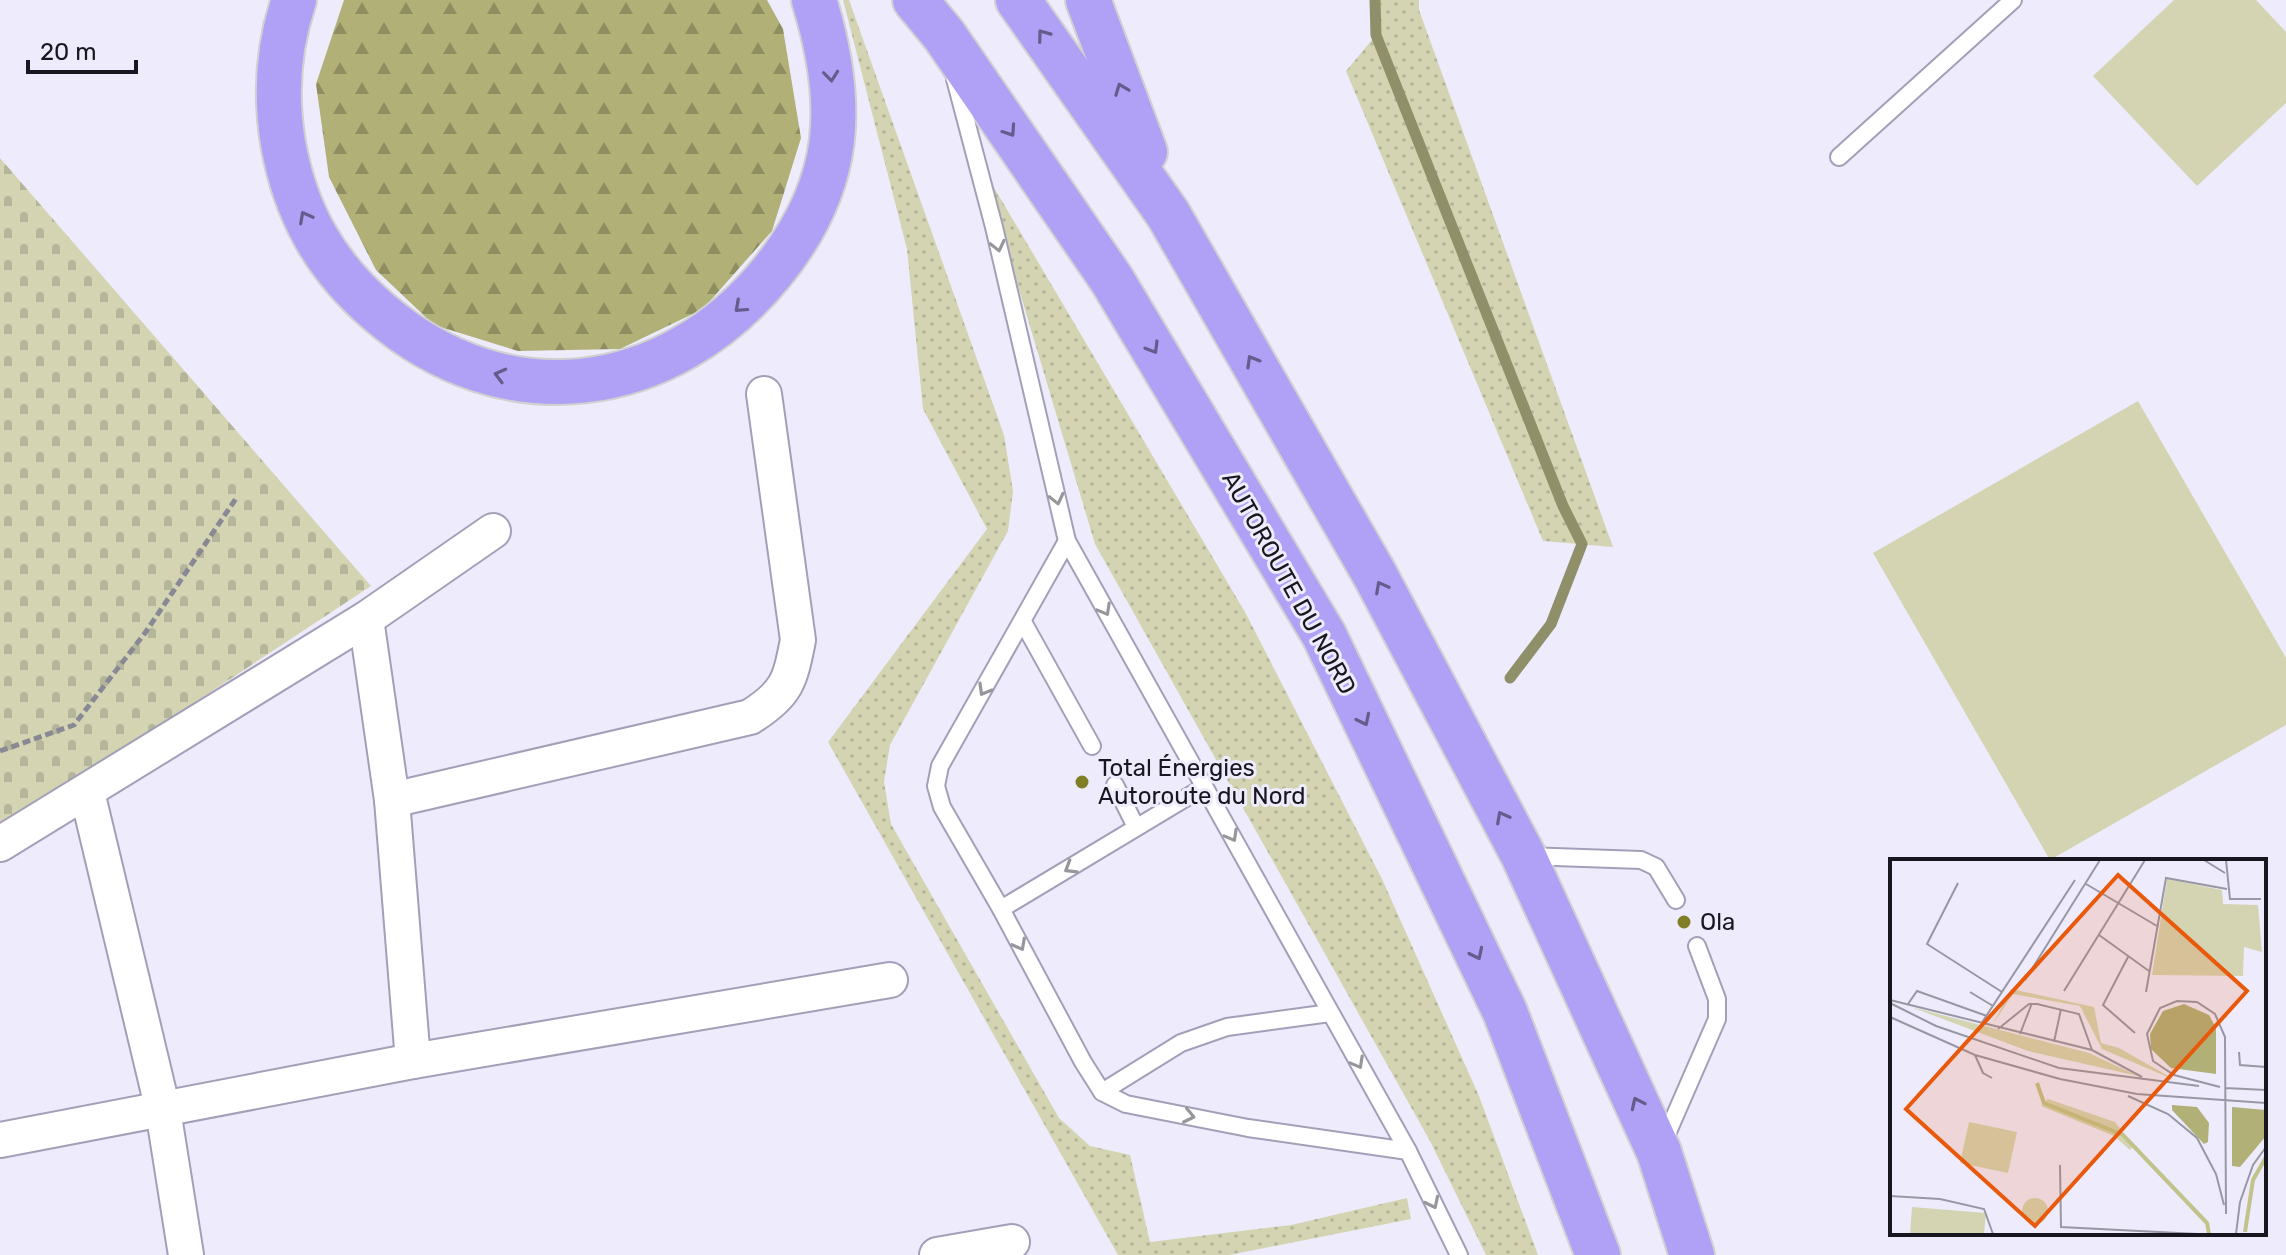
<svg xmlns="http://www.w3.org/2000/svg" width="2286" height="1255" viewBox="0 0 2286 1255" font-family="Rubik,sans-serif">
  <defs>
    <pattern id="grass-dots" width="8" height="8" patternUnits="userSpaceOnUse" patternTransform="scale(2)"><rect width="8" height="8" fill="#d4d4b2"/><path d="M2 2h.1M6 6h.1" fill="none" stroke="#b5b599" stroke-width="1.8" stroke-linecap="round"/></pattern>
    <pattern id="forest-firs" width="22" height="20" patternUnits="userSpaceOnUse" patternTransform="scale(2)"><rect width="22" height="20" fill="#b0b077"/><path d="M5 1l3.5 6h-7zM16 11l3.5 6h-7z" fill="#8e8e61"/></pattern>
    <pattern id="cemetery-stones" width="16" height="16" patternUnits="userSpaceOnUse" patternTransform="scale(2)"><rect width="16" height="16" fill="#d4d4b2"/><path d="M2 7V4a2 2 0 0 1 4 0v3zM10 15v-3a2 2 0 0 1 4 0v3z" fill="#b5b599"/></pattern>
  </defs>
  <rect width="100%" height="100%" fill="#eeecfc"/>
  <g fill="url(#grass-dots)">
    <path d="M 843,0 L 849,0 L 1004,435 L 1013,491 L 1008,531 L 890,745 L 884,782 L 891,824 L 1059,1118 L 1090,1146 L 1130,1155 L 1150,1242 L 1291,1225 L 1407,1198 L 1411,1219 L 1229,1255 L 1118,1255 L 828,742 L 987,529 L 923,409 L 907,249 Z"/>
    <path d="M 1376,0 L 1419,0 L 1419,10 L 1613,547 L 1543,541 L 1346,71 L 1376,35 Z"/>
    <path d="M 983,169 L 1245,612 L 1382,879 L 1479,1096 L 1538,1255 L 1486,1255 L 1430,1141 L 1095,544 Z"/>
  </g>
  <path fill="url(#forest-firs)" d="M 344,0 L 767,0 L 783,29 L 801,138 L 772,231 L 703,309 L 620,349 L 518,351 L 434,325 L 376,270 L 329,177 L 316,84 Z"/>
  <path fill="url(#cemetery-stones)" d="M 0,158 L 371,586 L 0,831 Z"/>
  <g fill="#d4d4b2">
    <path d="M 2174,0 L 2256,0 L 2286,32 L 2286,103 L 2197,186 L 2093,76 Z"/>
    <path d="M 2138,401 L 2286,658 L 2286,725 L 2050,860 L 1873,553 Z"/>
  </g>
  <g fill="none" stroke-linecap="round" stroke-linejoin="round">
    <path stroke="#8f8f6a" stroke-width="11" d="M 1375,0 L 1376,35 L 1563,506 L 1582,544 L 1551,624 L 1510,678"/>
    <defs>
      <g id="lane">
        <path d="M 955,79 L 994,227 L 1067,541 L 1408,1151 L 1459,1255"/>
        <path d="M 1839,157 L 2013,0"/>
        <path d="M 1067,541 L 940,766 L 936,786 L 942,807 L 1001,909 L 1083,1062 L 1102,1092 L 1126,1104 L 1248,1128 L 1408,1151"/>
        <path d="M 1023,622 L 1092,746"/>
        <path d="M 1115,785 L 1136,827"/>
        <path d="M 1526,856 L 1641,860 L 1656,867 L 1676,900"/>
        <path d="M 1001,909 L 1204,787"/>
        <path d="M 1102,1092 L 1181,1043 L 1227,1027 L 1330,1013"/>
        <path d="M 1663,1143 L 1717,1019 L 1717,999 L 1697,946"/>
      </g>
      <g id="street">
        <path d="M 366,619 L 392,800 L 413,1061"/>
        <path d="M 87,792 L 163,1110 L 186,1255"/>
        <path d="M 392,800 L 750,717 C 787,694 790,681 798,640 L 764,394"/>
        <path d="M 0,844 L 366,619 L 493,531"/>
        <path d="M 0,1140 L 413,1061 L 890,980"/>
        <path d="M 937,1255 L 1012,1242"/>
      </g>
      <g id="highway">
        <path d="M 294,0 C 278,47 275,94 283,143 C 295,212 325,266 379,312 C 505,421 669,399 772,272 C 843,185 846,104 814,0"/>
        <path d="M 915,0 L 944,35 L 1112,280 L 1324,635 L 1505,1012 L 1598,1255"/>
        <path d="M 1018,0 L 1168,214 L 1375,575 L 1523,855 L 1659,1152 L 1692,1255"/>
        <path d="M 1088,0 L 1145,152"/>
      </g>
    </defs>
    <use href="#lane" stroke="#a39fb8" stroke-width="20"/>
    <use href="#street" stroke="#a39fb8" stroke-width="38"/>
    <use href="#highway" stroke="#d1d1d2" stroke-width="48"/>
    <path stroke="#898895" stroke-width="5" stroke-dasharray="8 4" stroke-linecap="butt" d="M 0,751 L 74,725 L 145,633 L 237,497"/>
    <use href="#lane" stroke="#fff" stroke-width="16"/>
    <use href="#street" stroke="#fff" stroke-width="34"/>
    <use href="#highway" stroke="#b0a1f6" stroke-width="44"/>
  </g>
  <defs><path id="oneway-chevron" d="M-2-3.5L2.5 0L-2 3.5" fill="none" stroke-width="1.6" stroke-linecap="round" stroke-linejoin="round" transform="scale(2)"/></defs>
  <g stroke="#645c8b">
    <use href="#oneway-chevron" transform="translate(1043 35) rotate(-126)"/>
    <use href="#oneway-chevron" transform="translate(831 76) rotate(84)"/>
    <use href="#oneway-chevron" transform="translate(1121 89) rotate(-111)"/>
    <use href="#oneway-chevron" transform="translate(1010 131) rotate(56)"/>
    <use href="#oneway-chevron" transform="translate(305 217) rotate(-118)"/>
    <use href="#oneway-chevron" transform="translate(740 307) rotate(138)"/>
    <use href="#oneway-chevron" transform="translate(1153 348) rotate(59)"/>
    <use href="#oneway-chevron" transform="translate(1252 361) rotate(-120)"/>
    <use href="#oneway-chevron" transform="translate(500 375) rotate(-165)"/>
    <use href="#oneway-chevron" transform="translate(1381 587) rotate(-118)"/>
    <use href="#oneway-chevron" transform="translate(1364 720) rotate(64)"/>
    <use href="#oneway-chevron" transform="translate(1502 817) rotate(-118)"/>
    <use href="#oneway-chevron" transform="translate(1477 954) rotate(64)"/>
    <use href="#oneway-chevron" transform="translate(1637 1103) rotate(-115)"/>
  </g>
  <g stroke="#97979b">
    <use href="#oneway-chevron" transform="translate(998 246) rotate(77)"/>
    <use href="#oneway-chevron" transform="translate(1057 499) rotate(77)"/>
    <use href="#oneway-chevron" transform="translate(1105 610) rotate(61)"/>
    <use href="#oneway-chevron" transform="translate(984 690) rotate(120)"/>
    <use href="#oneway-chevron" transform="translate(1232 836) rotate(61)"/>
    <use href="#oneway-chevron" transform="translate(1070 868) rotate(149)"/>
    <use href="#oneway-chevron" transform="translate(1020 945) rotate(62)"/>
    <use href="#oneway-chevron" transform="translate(1358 1063) rotate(61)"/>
    <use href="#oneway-chevron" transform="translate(1189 1116) rotate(12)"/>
    <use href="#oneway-chevron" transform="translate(1433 1203) rotate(64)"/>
  </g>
  <g fill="#807f27" stroke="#eeecfc" stroke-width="3">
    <circle cx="1082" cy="782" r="8"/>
    <circle cx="1684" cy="922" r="8"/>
  </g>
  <g text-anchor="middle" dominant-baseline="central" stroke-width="6" stroke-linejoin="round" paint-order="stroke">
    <g font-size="24" fill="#181720" stroke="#eeecfc">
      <text transform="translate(1289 583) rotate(61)">AUTOROUTE DU NORD</text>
    </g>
    <g font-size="24" fill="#181720" stroke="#eeecfc" text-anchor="start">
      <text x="1098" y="768">Total Énergies<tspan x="1098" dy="28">Autoroute du Nord</tspan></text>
      <text x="1700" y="922">Ola</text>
    </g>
  </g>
  <g transform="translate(1890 859)">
    <rect width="376" height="376" fill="#eeecfc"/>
    <path d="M 121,130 L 204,148 L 211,184 L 229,189 L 287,222 L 212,190 L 190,147 L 123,135 L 103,165 ZM 21,148 L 199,194 L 248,217 L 138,192 ZM 158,240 L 225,263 L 244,287 L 240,291 L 224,277 L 151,247 Z" fill="#d4d4b2"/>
    <path d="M 294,145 L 319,156 L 326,169 L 326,215 L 281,209 L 261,190 L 260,175 L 273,152 ZM 282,246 L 307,248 L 319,264 L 318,283 L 314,285 L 282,251 ZM 342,248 L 376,251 L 376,277 L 350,308 L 342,307 Z" fill="#b0b077"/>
    <path d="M 277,20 L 332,31 L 333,45 L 368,46 L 372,93 L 354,88 L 353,117 L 262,116 Z" fill="#d4d4b2"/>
    <path d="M 79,263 L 127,273 L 118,314 L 70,304 ZM132 352a13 13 0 1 1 26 0a13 13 0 1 1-26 0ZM 22,348 L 96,354 L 94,375 L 20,375 Z" fill="#d4d4b2"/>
    <path fill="none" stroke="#c2c38a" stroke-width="4" d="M 147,224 L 154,244 L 233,276 L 317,364 L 319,375M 355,373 L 363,321 L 376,298"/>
    <path fill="none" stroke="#9897a4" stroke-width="2" d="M 314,1 L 335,14M 336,1 L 340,40 L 371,40M 68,24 L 37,85 L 112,133M 196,25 L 267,67M 209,76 L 259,112M 238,98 L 213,146 L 245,174M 135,121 L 210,1M 174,132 L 255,1M 80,133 L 103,147M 256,133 L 276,19 L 337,30M 0,141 L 202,191 L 252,218M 0,144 L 46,167 L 169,209 L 309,227M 18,145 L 27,132 L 97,157M 0,158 L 85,196 L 170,220 L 247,235 L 376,244M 91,165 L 185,21M 108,170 L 139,145 L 147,145 L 189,155 L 202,191M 130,175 L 142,144M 164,183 L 171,150M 349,193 L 350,206 L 376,208M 85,196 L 93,214 L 102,219M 330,228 L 284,216 L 263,202 L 257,175 L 270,149 L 287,142 L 307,143 L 325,155 L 335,178 L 336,355M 335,229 L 376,231M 238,237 L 278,255 L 307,279 L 326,315 L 334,346M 170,306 L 171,368 L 308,375M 0,337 L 50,340 L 94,350 L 103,375M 350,343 L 363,306 L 376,288M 346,375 L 350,343"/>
    <path fill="#e8590c" fill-opacity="0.15" stroke="#e8590c" stroke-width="4" d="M 228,16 L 357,132 L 145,367 L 16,250 Z"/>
    <rect width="376" height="376" fill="none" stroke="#181720" stroke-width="4"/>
  </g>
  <path d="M28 60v12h108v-12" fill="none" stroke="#181720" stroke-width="4"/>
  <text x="40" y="60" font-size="24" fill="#181720" stroke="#eeecfc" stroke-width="6" paint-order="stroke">20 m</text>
</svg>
